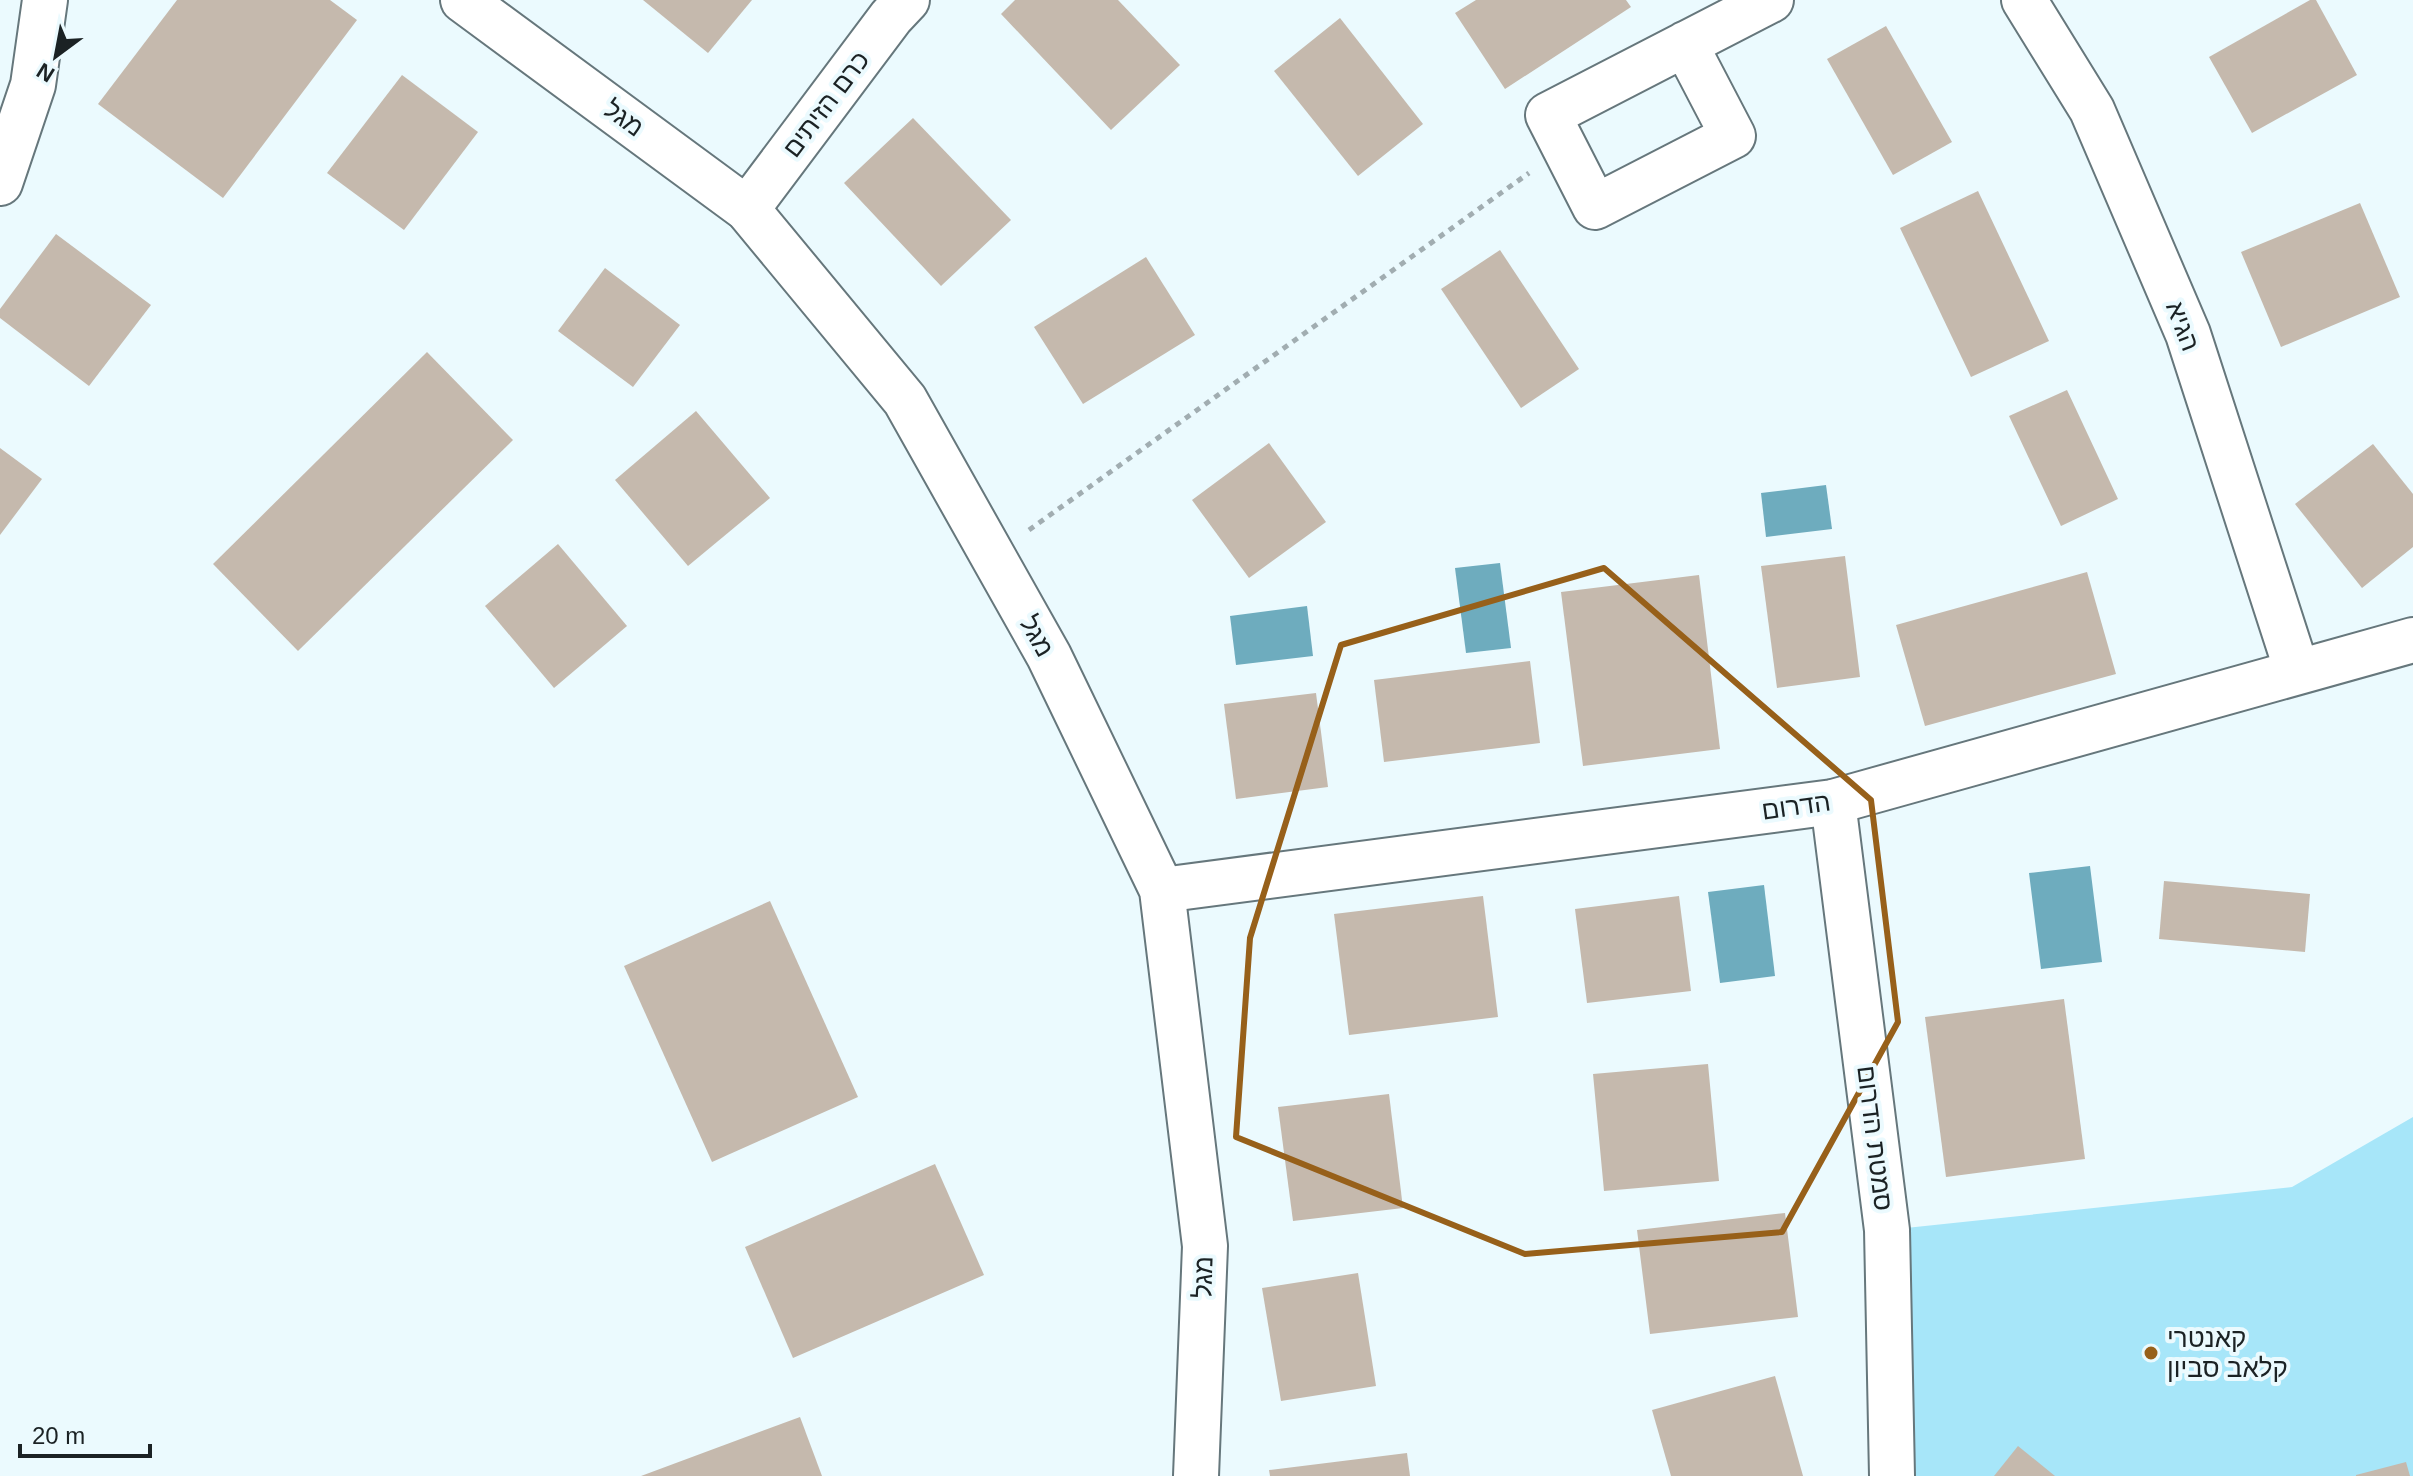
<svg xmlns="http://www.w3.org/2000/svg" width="2413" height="1476" viewBox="0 0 2413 1476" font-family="Helvetica,'Noto Sans Hebrew',sans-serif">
  <rect width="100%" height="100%" fill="#ebfafe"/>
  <path fill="#a7e6f9" d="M 2413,1117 L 2413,1476 L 1892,1476 L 1887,1230 L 2292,1187 Z"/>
  <g fill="#6eacbe">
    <path d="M 1826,485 L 1832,529 L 1766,537 L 1761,493 Z"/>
    <path d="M 1500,563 L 1511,648 L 1466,653 L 1455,568 Z"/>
    <path d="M 1307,606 L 1313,656 L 1236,665 L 1230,616 Z"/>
    <path d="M 2090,866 L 2102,962 L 2041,969 L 2029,873 Z"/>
    <path d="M 1764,885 L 1775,976 L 1720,983 L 1708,892 Z"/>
  </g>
  <g fill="#c5b9ad">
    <path d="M 177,0 L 330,0 L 357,20 L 223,198 L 98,104 Z"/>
    <path d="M 643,0 L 752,0 L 708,53 Z"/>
    <path d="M 1015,0 L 1118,0 L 1180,65 L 1111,130 L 1001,14 Z"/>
    <path d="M 1476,0 L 1626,0 L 1631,7 L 1505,89 L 1455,13 Z"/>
    <path d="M 2310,0 L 2316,0 L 2357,75 L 2252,133 L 2209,57 Z"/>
    <path d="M 1340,18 L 1423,124 L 1358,176 L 1274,71 Z"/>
    <path d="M 1886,26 L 1952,142 L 1893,175 L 1827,59 Z"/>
    <path d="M 402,75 L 478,132 L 404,230 L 327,173 Z"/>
    <path d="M 913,118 L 1011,220 L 941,286 L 844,183 Z"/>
    <path d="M 1978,191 L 2049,341 L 1971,377 L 1900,228 Z"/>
    <path d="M 2360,203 L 2400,297 L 2281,347 L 2241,252 Z"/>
    <path d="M 56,234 L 151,305 L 89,386 L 0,318 L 0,309 Z"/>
    <path d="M 1500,250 L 1579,369 L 1521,408 L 1441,289 Z"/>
    <path d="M 1146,257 L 1195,335 L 1083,404 L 1034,327 Z"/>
    <path d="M 605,268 L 680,325 L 633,387 L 558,331 Z"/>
    <path d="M 427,352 L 513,440 L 298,651 L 213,564 Z"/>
    <path d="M 2067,390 L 2118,499 L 2061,526 L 2009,416 Z"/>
    <path d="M 696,411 L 770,498 L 688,566 L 615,480 Z"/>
    <path d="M 1269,443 L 1326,522 L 1249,578 L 1192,500 Z"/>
    <path d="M 2373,444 L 2413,494 L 2413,547 L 2362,588 L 2295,504 Z"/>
    <path d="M 0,448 L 42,479 L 0,535 Z"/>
    <path d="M 558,544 L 627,626 L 554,688 L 485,606 Z"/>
    <path d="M 1845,556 L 1860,677 L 1777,688 L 1761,566 Z"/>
    <path d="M 2087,572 L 2116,674 L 1925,726 L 1896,625 Z"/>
    <path d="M 1699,575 L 1720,749 L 1583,766 L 1561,592 Z"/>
    <path d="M 1530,661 L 1540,743 L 1384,762 L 1374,680 Z"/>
    <path d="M 1316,693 L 1328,787 L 1236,799 L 1224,704 Z"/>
    <path d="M 2164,881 L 2310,894 L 2305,952 L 2159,939 Z"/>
    <path d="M 1483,896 L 1498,1017 L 1349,1035 L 1334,914 Z"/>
    <path d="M 1679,896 L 1691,991 L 1587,1003 L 1575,909 Z"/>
    <path d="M 770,901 L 858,1097 L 712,1162 L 624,966 Z"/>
    <path d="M 2064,999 L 2085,1159 L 1946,1177 L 1925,1017 Z"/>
    <path d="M 1708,1064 L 1719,1181 L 1604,1191 L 1593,1074 Z"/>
    <path d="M 1389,1094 L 1403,1208 L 1293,1221 L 1278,1107 Z"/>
    <path d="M 935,1164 L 984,1275 L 793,1358 L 745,1247 Z"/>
    <path d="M 1785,1213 L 1798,1317 L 1650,1334 L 1637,1230 Z"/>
    <path d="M 1358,1273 L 1376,1386 L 1281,1401 L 1262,1288 Z"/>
    <path d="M 1775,1376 L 1803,1476 L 1671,1476 L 1652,1410 Z"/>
    <path d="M 800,1417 L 822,1476 L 641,1476 Z"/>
    <path d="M 2018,1446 L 2055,1476 L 1994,1476 Z"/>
    <path d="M 1407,1453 L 1410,1476 L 1270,1476 L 1269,1470 Z"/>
    <path d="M 2406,1462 L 2410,1476 L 2356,1476 L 2356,1475 Z"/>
  </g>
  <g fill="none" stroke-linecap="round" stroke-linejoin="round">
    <defs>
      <g id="minor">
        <path d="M 463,0 L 747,209 L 905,400 L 1049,656 L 1162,890 L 1205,1246 L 1196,1476"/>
        <path d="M 2024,0 L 2092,110 L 2188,334 L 2297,671"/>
        <path d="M 1685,44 L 1733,136 L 1595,207 L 1548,115 L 1771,0"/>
        <path d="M 747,209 L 891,17 L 907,0"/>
        <path d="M 1833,802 L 1887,1230 L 1892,1476"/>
        <path d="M 1162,890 L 1833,802 L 2413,640"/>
      </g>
      <path id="tertiary" d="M 0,183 L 33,85 L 45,0"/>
    </defs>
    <use href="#minor" stroke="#66777c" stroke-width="48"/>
    <use href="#tertiary" stroke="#66777c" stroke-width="48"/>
    <path stroke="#a1adb1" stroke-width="5" stroke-dasharray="6 6" stroke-linecap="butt" d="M 1029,530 L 1529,173"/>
    <use href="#minor" stroke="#fff" stroke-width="44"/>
    <use href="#tertiary" stroke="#fff" stroke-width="44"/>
  </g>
  <path fill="none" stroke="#97601a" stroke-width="6" stroke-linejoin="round" d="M 1604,568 L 1871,800 L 1898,1022 L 1782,1232 L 1525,1254 L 1236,1137 L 1250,938 L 1341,645 Z"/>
  <circle fill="#97601a" stroke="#ebfafe" stroke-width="3" cx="2151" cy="1353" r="8"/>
  <g text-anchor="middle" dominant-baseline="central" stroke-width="8" stroke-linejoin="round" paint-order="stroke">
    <g font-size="26" fill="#1b2224" stroke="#ebfafe">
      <text transform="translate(826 104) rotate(-53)">כרם הזיתים</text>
      <text transform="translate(624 118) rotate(36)">מגל</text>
      <text transform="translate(2183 326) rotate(69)">הגיא</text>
      <text transform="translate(1037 636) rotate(61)">מגל</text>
      <text transform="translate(1796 806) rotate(-8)">הדרום</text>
      <text transform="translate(1875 1138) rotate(83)">סמטת הדרום</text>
      <text transform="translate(1203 1277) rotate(-88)">מגל</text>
    </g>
    <g font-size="26" fill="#1b2224" stroke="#ebfafe" text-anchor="start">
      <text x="2167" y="1338">קאנטרי<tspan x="2167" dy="30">קלאב סביון</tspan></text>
    </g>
  </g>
  <g transform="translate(56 56) rotate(212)" stroke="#ebfafe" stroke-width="6" paint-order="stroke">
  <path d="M0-6L14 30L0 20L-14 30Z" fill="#1b2224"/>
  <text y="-12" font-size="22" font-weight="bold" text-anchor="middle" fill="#1b2224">N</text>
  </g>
  <path d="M20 1444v12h130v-12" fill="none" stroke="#1b2224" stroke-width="4"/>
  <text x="32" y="1444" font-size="24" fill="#1b2224" stroke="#ebfafe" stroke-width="6" paint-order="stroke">20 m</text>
</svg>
